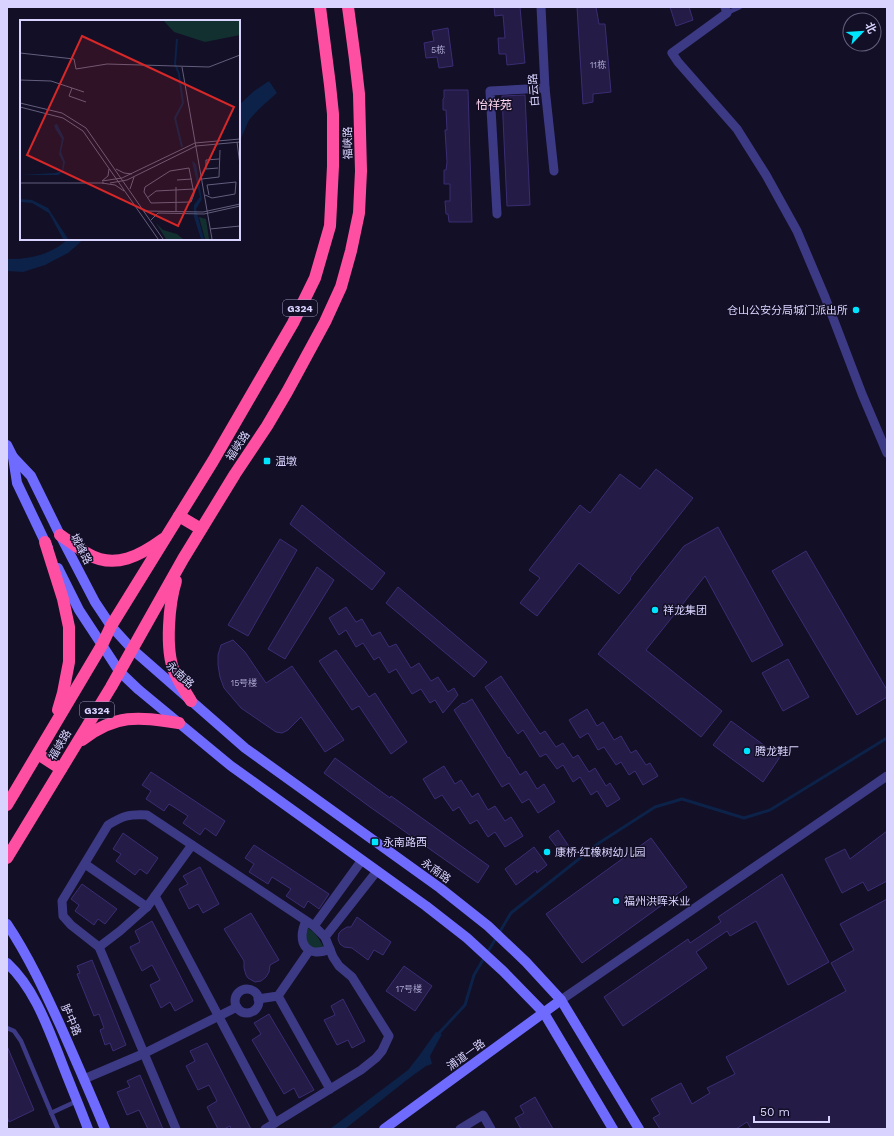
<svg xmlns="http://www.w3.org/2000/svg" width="894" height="1136" viewBox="0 0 894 1136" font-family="'Work Sans','Noto Sans SC',sans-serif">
  <rect width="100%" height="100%" fill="#130f26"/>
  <path fill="#12302f" d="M 308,928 C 316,933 320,940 324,948 L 310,948 L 305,936 Z"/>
  <g fill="#0c2248">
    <path d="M 269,81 L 277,93 L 260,108 L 249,120 L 239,143 L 239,105 L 254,91 Z"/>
    <path d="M 68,239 L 84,239 L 68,253 L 45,265 L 23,272 L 7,271 L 7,259 C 29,260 52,254 68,239 Z"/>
    <path d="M 436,1032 L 442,1034 L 430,1056 L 432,1064 L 426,1066 L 408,1079 L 345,1129 L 330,1129 L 408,1070 L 419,1056 Z"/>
  </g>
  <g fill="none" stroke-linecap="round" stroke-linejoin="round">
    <path stroke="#0c2248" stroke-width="3" d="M 437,1036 L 440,1032 L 465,1005 L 474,975 L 511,913 L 599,843 L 655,807 L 682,799 L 744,818 L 770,810 L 887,738"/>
  </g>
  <g fill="#241b47" stroke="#3b2d73">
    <path d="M 494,7 L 520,7 L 525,63 L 507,65 L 506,54 L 499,54 L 498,38 L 505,38 L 503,15 L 495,16 Z"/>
    <path d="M 577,7 L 596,7 L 599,24 L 605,24 L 611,92 L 593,94 L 593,102 L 583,104 Z"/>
    <path d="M 670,7 L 689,7 L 693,20 L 676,26 Z"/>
    <path d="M 448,28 L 453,66 L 439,68 L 437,57 L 426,58 L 424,43 L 434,41 L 432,31 Z"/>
    <path d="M 444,90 L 468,90 L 472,222 L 449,222 L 448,214 L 446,214 L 445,201 L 450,201 L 450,184 L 444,184 L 444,170 L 446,170 L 447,162 L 445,130 L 447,130 L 446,110 L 443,110 L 443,99 L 444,98 Z"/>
    <path d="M 525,95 L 530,205 L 507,206 L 502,96 Z"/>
    <path d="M 656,469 L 693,498 L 630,578 L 631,579 L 619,594 L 579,563 L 537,616 L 520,603 L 540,578 L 529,570 L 580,505 L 590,513 L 620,474 L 640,489 Z"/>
    <path d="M 302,505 L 385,573 L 372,590 L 290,524 Z"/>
    <path d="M 718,527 L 783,645 L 752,662 L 705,576 L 646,650 L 722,711 L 701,737 L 598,654 L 684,546 Z"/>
    <path d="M 280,539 L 297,550 L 248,636 L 228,625 Z"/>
    <path d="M 806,551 L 887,690 L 887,697 L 857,715 L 772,571 Z"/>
    <path d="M 317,567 L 334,580 L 285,659 L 268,649 Z"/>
    <path d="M 398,587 L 487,662 L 474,677 L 386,603 Z"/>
    <path d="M 346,607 L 356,622 L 362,619 L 372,636 L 380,632 L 389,647 L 396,644 L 411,668 L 419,663 L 431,681 L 438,677 L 448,692 L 454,688 L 458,695 L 443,713 L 435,700 L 430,703 L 421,689 L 412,694 L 396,669 L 389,673 L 379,657 L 374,660 L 363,643 L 356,647 L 346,630 L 339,635 L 329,618 Z"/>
    <path d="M 233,640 L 245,652 L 266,683 L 292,666 L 344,740 L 325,752 L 301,717 L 288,730 L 282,733 L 276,732 L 241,708 L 224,688 L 220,677 L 218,665 L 218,655 L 221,645 Z"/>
    <path d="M 336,650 L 369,697 L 375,693 L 407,742 L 391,754 L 359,706 L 352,710 L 319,661 Z"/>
    <path d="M 788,659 L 809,697 L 783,711 L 762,673 Z"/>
    <path d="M 501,676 L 540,734 L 545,731 L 556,747 L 563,743 L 573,758 L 578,755 L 589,772 L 595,768 L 606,786 L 610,783 L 620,799 L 607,807 L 597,791 L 591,795 L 580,777 L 573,782 L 563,765 L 557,769 L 546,754 L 540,757 L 523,730 L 518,734 L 485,687 Z"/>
    <path d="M 472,699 L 508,758 L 509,757 L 520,775 L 526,771 L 537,789 L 544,784 L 555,802 L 538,813 L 529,799 L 522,803 L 509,783 L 502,787 L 454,710 L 463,703 L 464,704 Z"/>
    <path d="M 587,709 L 597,726 L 603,722 L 614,740 L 621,736 L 631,753 L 636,750 L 646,765 L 650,763 L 658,776 L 643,785 L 635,771 L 629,775 L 621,762 L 616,765 L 604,747 L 598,750 L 588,733 L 580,738 L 569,720 Z"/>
    <path d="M 731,721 L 780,757 L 763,782 L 713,745 Z"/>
    <path d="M 335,758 L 390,798 L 391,796 L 489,866 L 478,883 L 370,807 L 324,773 Z"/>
    <path d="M 444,766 L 455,784 L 461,780 L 472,797 L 478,793 L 488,810 L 495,806 L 505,821 L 511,817 L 523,836 L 505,847 L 495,832 L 488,837 L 477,820 L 470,824 L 459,807 L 453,811 L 442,795 L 435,799 L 423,779 Z"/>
    <path d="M 151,772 L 225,821 L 216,836 L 205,828 L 200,835 L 183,823 L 188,816 L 169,804 L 164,811 L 146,799 L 151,791 L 142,785 Z"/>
    <path d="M 558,830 L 570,848 L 562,854 L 549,837 Z"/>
    <path d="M 887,831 L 887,881 L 868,891 L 863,882 L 842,893 L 825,859 L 845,849 L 850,859 Z"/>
    <path d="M 123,833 L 158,858 L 147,874 L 140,869 L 135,875 L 116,861 L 121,854 L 113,849 Z"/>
    <path d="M 651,838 L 687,887 L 582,963 L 546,914 Z"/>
    <path d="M 254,845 L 329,894 L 319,909 L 308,901 L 304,908 L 286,896 L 291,889 L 272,877 L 268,884 L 249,872 L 254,864 L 245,858 Z"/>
    <path d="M 534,847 L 547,865 L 537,873 L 536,870 L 516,885 L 505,869 Z"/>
    <path d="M 200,867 L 219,904 L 203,913 L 198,904 L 189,909 L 179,889 L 188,884 L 183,876 Z"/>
    <path d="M 782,874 L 829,962 L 788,985 L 756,921 L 730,936 L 727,931 L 696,952 L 707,968 L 623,1026 L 604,997 L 688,939 L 690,943 L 721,922 L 718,917 Z"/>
    <path d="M 82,884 L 117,909 L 105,924 L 98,919 L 94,925 L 75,911 L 79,905 L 71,899 Z"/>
    <path d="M 887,899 L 887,1129 L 751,1129 L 747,1122 L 736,1129 L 660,1129 L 653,1118 L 660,1114 L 651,1099 L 681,1083 L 692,1104 L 710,1093 L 707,1088 L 735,1074 L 726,1057 L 846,991 L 831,963 L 854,950 L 840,924 Z"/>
    <path d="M 251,913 L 279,960 L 270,965 L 269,972 L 266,977 L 261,981 L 255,982 L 248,978 L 246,975 L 244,968 L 244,961 L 224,929 Z"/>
    <path d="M 357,917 L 391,942 L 383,955 L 374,950 L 368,960 L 352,948 L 344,947 L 340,944 L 338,939 L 339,933 L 342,930 L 347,927 L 351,927 Z"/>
    <path d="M 152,921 L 193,1001 L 175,1011 L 170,1002 L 161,1008 L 150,985 L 160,980 L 152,965 L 142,971 L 130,947 L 140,942 L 135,931 Z"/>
    <path d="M 92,960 L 126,1045 L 113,1051 L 110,1043 L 105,1045 L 100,1030 L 104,1028 L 99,1014 L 94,1016 L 77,974 L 80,973 L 77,966 Z"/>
    <path d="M 404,966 L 432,986 L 415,1011 L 386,991 Z"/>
    <path d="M 343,999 L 365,1041 L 352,1048 L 348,1040 L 337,1045 L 324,1020 L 335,1015 L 331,1006 Z"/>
    <path d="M 269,1014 L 314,1090 L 299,1098 L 294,1088 L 284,1094 L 252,1040 L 261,1034 L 254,1023 Z"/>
    <path d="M 207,1043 L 251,1129 L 231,1129 L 230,1126 L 224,1129 L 218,1129 L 207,1107 L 217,1101 L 209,1085 L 198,1090 L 186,1066 L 195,1061 L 190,1051 Z"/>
    <path d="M 7,1046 L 34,1110 L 9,1122 L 7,1116 Z"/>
    <path d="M 140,1075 L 163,1129 L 148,1129 L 139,1110 L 127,1115 L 117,1092 L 130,1087 L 127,1081 Z"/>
    <path d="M 535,1097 L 553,1129 L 521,1129 L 515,1118 L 524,1113 L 520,1106 Z"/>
  </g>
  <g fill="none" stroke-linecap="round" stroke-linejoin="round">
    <g stroke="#3d3a85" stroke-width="4.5">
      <path d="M 727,13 L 740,7"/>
      <path d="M 7,1028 L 14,1031 L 21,1041 L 58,1129"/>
      <path d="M 51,1113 L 77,1101"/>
    </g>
    <g stroke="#3d3a85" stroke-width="9">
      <path d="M 541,7 L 545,88 L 554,171"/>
      <path d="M 725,7 L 727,13 L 672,53 L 678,62 L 737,129 L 766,175 L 797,231 L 825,297 L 862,394 L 887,453"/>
      <path d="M 497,214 L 490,91 L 545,88"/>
      <path d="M 85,864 L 147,907 L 155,896 L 275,1123"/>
      <path d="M 155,896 L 192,845"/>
      <path d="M 306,921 C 296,942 306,959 330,949"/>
      <path d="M 314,926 L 362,860"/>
      <path d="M 325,937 L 377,871"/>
      <path d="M 99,947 L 120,931 L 147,907"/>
      <circle cx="247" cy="1001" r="12"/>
      <path d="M 278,996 L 330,1089"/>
      <path d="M 258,999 L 278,996 L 309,951"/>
      <path d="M 561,1000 L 887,776"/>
      <path d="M 84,1079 L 145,1053 L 237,1007"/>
      <path d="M 176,1129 L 99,947 L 71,925 L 63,916 L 62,901 L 108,825 C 123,816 128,814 147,815 L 314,926 L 325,937 L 333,957 L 339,966 L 352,977 L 389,1036 L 382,1051 L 376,1058 L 361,1070 L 265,1129"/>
      <path d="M 460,1129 L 483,1115 L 491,1129"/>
    </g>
    <g stroke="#6f6bff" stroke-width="10">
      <path d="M 7,445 L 13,457 L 17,483 L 48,548"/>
      <path d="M 13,457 L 31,476 L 60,535 L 95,602 L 111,626 L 132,649 L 245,748 L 440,888 L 488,926 L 526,962 L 561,1000 L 639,1129"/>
      <path d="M 58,568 L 79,610 L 102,645 L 119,671 L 139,690 L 231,766 L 426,906 L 467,938 L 503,971 L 544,1013 L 613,1129"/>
      <path d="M 7,924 C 29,957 45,992 61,1027 C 76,1061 91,1095 105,1129"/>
      <path d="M 7,963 C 34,988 47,1025 60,1058 C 69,1082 79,1105 88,1129"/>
      <path d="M 384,1129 L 561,1000"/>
    </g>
    <g stroke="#ff4fa3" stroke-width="12">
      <path d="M 179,516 L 201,529"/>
      <path d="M 60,535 C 69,541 78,548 88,554 C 115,570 141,555 163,539"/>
      <path d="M 45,542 L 63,599 L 69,627 L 69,662 L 63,693 L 58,710"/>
      <path d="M 176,581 C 169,603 165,649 174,671 C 178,681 185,691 191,701"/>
      <path d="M 82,740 C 116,713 139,717 179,723"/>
      <path d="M 38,754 L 61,769"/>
      <path d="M 7,805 L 102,645 L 111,626 L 213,461 L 293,323 L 315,278 L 330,226 L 333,166 L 333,114 L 330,85 L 320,7"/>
      <path d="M 7,858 L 111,687 L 183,559 L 235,474 L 267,426 L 287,392 L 325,322 L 341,287 L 351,251 L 359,213 L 361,171 L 359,94 L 355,59 L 348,7"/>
    </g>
  </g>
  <g fill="#00e5ff" stroke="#130f26" stroke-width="1.5">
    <circle cx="856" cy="310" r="4"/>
    <rect x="263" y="457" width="8" height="8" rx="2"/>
    <circle cx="655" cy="610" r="4"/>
    <circle cx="747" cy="751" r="4"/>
    <rect x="371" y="838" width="8" height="8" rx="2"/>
    <circle cx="547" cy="852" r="4"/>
    <circle cx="616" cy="901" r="4"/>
  </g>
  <g text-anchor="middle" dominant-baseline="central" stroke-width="3" stroke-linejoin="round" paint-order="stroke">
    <g font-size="9" fill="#aca6d1">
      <text x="438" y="50">5栋</text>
      <text x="598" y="65">11栋</text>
      <text x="244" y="683">15号楼</text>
      <text x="409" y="989">17号楼</text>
    </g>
    <g fill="#130f26" stroke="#9e99be" stroke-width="1">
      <rect x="283" y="300" width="34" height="16" rx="3"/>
      <rect x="80" y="702" width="34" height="16" rx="3"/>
    </g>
    <g font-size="10" font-weight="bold" fill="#d9d4ff">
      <text x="300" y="308">G324</text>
      <text x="97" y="710">G324</text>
    </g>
    <g font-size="11" fill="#d9d4ff" stroke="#130f26">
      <text transform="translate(534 90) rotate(-94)">白云路</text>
      <text transform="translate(348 143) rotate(-91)">福峡路</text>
      <text transform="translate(238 446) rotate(-56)">福峡路</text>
      <text transform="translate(81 549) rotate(63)">城峰路</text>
      <text transform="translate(180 675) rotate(42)">永南路</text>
      <text transform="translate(60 745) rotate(-59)">福峡路</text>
      <text transform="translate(436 871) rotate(36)">永南路</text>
      <text transform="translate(71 1020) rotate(66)">胪中路</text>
      <text transform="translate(466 1055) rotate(-36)">浦道一路</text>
    </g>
    <g font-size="11" fill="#d9d4ff" stroke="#130f26" text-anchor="start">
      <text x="848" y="310" text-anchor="end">仓山公安分局城门派出所</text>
      <text x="275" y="461">温墩</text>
      <text x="663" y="610">祥龙集团</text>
      <text x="755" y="751">腾龙鞋厂</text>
      <text x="383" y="842">永南路西</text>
      <text x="555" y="852">康桥·红橡树幼儿园</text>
      <text x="624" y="901">福州洪晖米业</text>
    </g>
    <g font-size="12" fill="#ffd6f0" stroke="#130f26">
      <text x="494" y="105">怡祥苑</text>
    </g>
  </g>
  <g transform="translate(20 20)">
    <rect width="220" height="220" fill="#130f26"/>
    <path d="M 144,1 L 220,1 L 220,15 L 185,22 L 154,12 ZM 179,197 L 186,199 L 189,219 L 185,219 ZM 136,203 L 143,210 L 157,214 L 163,219 L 146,219 Z" fill="#12302f"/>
    <path d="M 37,104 L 44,118 L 41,132 L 45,142 L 43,152 L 38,155 L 0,155 L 35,153 L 42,151 L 43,142 L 39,134 L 42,119 L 36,110 L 34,105 ZM 172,141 L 176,144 L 181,174 L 182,179 L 176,189 L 184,219 L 181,219 L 174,197 L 174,185 L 180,177 ZM 0,179 L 12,180 L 28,188 L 48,219 L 43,219 L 29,193 L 12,183 L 0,182 Z" fill="#0c2248"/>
    <path fill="none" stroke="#0c2248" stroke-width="2" d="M 157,19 L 155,44 L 159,54 L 163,83 L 155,98 L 162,127"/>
    <path fill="none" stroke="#625e7d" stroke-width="1" d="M 0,33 L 54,39 L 56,49 L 87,44 L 189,47 L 220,35M 162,47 L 192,219M 0,60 L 31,61 L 64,72M 52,68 L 49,76 L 66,82M 0,83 L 42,93 L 66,108 L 143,219M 0,87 L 43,98 L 63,111 L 138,219M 217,122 L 220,145M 169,148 L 174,174 L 171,182 L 131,183 L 124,172 L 125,167 L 150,151 ZM 198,148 L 186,149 L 186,140 L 199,139M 96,149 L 104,153 L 112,154M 182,159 L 199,157 L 200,130M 157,160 L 172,159M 82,161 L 102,158 L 175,123 L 220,119M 82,161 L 88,156 L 89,149M 0,163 L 84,163M 82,163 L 95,165 L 104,171M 90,163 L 107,160 L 176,126 L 220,122M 156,167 L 156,191M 110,169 L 114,157M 185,175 L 192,178 L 215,174 L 216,162 L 187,165 L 189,175M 127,178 L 136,171 L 174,169M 124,191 L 183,192 L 220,184M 131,200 L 138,193 L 184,194 L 220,186M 190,209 L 220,206"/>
    <path fill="#d62828" fill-opacity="0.15" stroke="#d62828" stroke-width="2" d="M 62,16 L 214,87 L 158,206 L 7,135 Z"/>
    <rect width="220" height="220" fill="none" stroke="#d9d4ff" stroke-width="2"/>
  </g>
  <rect width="894" height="1136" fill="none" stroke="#d9d4ff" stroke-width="16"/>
  <g transform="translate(862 32) rotate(65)"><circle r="19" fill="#130f26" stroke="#625e7d"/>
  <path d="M0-3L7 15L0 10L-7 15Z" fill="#00e5ff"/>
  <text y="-6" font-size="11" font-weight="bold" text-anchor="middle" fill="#d9d4ff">北</text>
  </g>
  <path d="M754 1116v6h75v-6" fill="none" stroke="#d9d4ff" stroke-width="2"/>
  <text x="760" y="1116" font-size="12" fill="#d9d4ff" stroke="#130f26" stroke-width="3" paint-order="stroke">50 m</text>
</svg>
